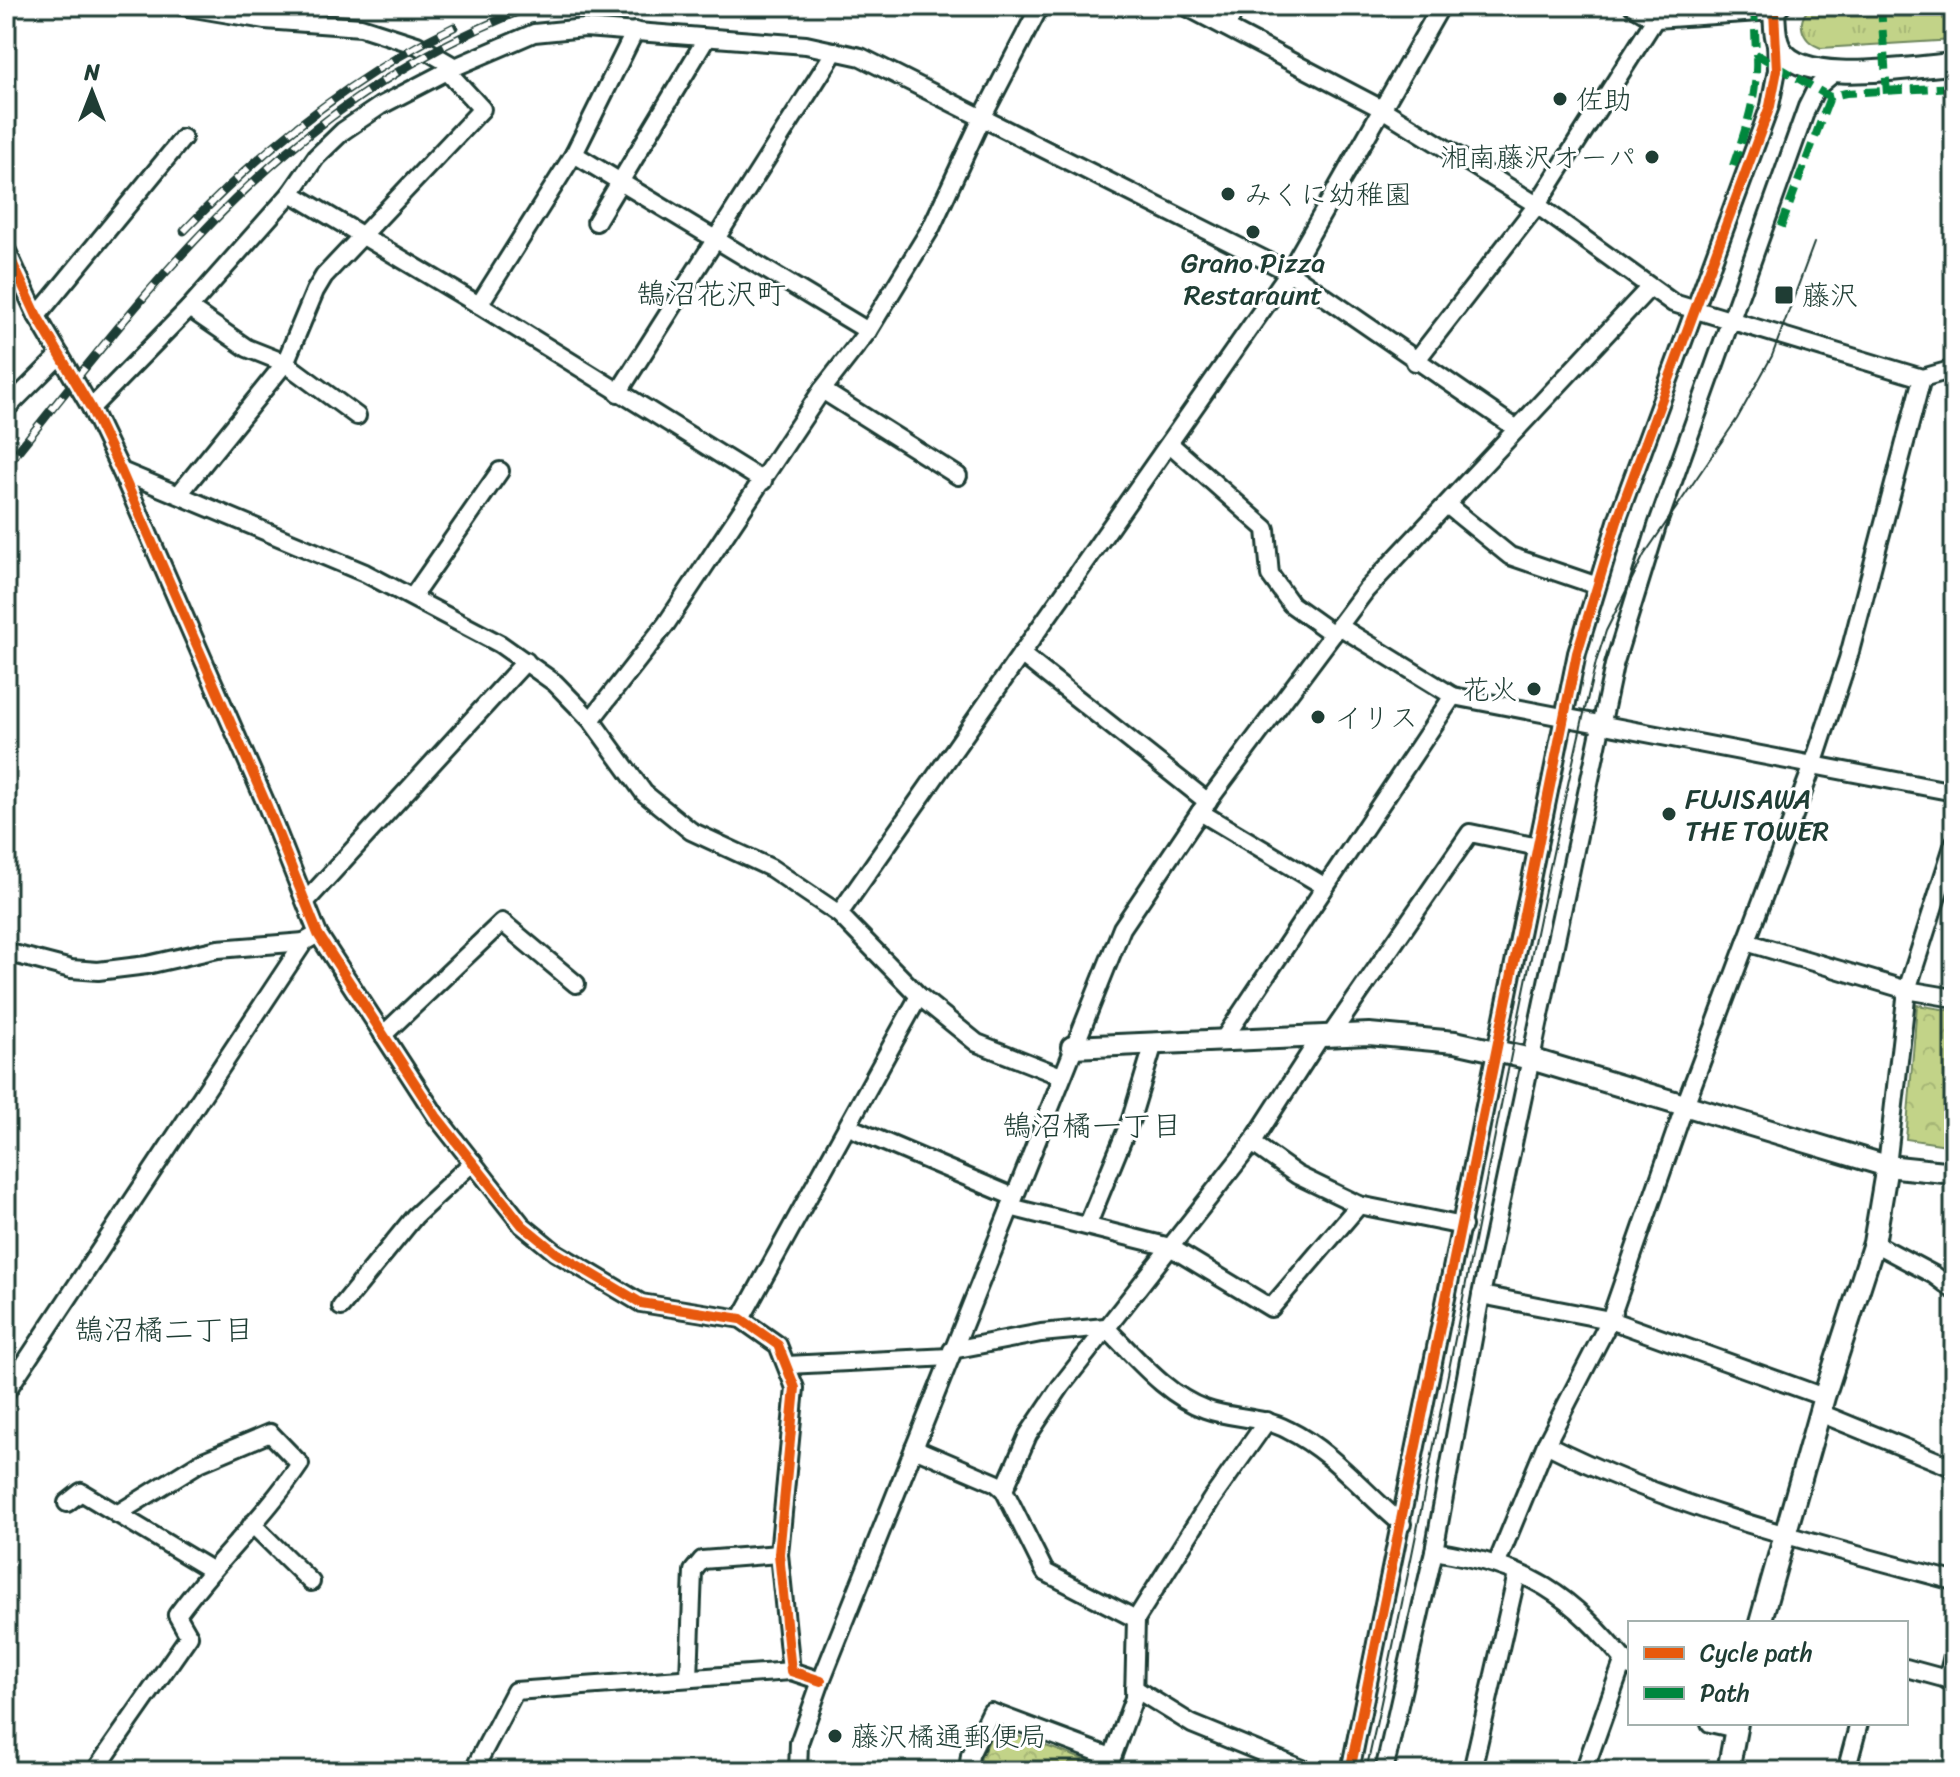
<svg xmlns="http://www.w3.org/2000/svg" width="1960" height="1777" viewBox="0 0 1960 1777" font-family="Sriracha,'Klee One',sans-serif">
  <defs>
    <pattern id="grass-tufts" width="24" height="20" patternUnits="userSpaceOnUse" patternTransform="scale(2)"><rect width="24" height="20" fill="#c2d388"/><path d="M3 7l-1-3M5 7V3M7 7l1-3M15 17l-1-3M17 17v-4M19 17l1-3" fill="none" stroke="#a6b676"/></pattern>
    <pattern id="park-crowns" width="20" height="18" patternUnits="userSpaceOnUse" patternTransform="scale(2)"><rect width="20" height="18" fill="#c2d388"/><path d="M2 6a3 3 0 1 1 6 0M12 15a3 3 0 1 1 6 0" fill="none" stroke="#a6b676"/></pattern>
  </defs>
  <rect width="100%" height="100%" fill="#fff"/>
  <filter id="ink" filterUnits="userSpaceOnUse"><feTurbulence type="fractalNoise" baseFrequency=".0125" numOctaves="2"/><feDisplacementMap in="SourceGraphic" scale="16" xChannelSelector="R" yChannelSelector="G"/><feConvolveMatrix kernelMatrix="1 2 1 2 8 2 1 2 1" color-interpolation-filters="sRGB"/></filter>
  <g filter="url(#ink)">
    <path fill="url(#grass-tufts)" stroke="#70885e" stroke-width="2" d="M 1813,6 L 1954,6 L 1954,40 L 1821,48 C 1801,41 1794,20 1813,6 Z"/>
    <g fill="url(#park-crowns)" stroke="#70885e" stroke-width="2">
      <path d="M 1917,1005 L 1954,1011 L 1954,1146 L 1906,1139 Z"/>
      <path d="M 995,1728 L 1094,1763 L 1092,1771 L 980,1771 L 980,1760 Z"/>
    </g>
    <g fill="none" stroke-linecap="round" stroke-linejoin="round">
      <defs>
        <g id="minor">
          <path d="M 182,6 L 265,20 L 361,27 L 417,45 L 455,67"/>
          <path d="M 1185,6 L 1382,109 L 1537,205 L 1673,303 L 1922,378 L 1954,369"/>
          <path d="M 1633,6 L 1655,19 L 1774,11"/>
          <path d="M 1226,27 L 1237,6"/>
          <path d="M 574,154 L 868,331"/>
          <path d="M 291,193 L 479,305 L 763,481"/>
          <path d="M 596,222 L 706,39"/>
          <path d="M 6,249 L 37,316 L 91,408 L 121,471 L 267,806 L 318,934 L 436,1116 L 522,1225 L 555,1252 L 641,1303 L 741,1319 L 778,1345 L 795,1388 L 779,1554 L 791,1671 L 821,1681"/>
          <path d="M 479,305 L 574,154 L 635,31"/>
          <path d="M 189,308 L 247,348 L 285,363 L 357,416"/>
          <path d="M 37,316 L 183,138"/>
          <path d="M 1415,362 L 1537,205 L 1655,19"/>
          <path d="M 822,390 L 958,476"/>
          <path d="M 618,393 L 835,51"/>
          <path d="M 6,404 L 10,405 L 60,355"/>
          <path d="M 91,408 L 189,308 L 291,193 L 316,157 L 343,131 L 380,106 L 455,67 L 534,33 L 585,28 L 806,45 L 861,57 L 1289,272 L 1517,429"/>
          <path d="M 1170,444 L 1266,529 L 1270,575 L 1291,604 L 1333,634"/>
          <path d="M 121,471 L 365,573 L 500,644 L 555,683 L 591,720 L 644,793 L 691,831 L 771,868 L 839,914 L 919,996 L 977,1043 L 1061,1076"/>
          <path d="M 179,494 L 285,363 L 315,291 L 324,276 L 482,109 L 447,71"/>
          <path d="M 1447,505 L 1510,556 L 1595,585"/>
          <path d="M 413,596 L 500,471"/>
          <path d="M 1339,626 L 1453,696 L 1954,792"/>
          <path d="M 1021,654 L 1208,802"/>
          <path d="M 591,720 L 666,624 L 822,390 L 868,331 L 931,228 L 982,118 L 1040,6"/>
          <path d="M 1200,812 L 1324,886"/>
          <path d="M 307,900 L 526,661"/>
          <path d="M 839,914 L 1289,272 L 1441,6"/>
          <path d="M 1746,942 L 1907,990 L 1954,998"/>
          <path d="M 6,952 L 71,969 L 98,971 L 147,965 L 218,949 L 304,942"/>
          <path d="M 383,1035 L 502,922 L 576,984"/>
          <path d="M 1330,1036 L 1470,833 L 1538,847"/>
          <path d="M 1223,1040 L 1453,696"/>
          <path d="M 849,1127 L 1014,1197"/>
          <path d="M 1252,1143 L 1297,1175 L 1359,1205 L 1463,1226"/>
          <path d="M 1887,1166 L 1907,990 L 1954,843"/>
          <path d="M 1010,1207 L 1170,1247 L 1271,1308 L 1359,1205"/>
          <path d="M 1088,1224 L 1131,1119 L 1154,1043"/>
          <path d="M 1874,1243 L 1934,1275 L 1954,1290"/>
          <path d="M 1481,1295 L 1610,1320 L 1824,1397"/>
          <path d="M 341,1307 L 415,1216 L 473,1162"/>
          <path d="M 741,1319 L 919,996"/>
          <path d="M 952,1350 L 1041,1333 L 1105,1327 C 1134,1355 1165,1395 1205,1409 C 1232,1419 1262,1416 1288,1430 C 1333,1452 1364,1493 1402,1524"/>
          <path d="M 787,1365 L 950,1357"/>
          <path d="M 6,1392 L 304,942 L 318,934"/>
          <path d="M 1820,1413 L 1954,1468"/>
          <path d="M 1546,1444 C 1674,1509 1816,1544 1954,1581"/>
          <path d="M 914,1448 L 996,1483 L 1004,1490 L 1045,1572 L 1136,1619"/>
          <path d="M 1004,1490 L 1028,1435 L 1061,1386 L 1252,1143 L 1321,1036"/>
          <path d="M 67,1503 L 81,1492 L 211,1570"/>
          <path d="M 252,1524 L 311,1582"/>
          <path d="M 1434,1551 C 1530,1566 1569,1593 1630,1667"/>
          <path d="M 1497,1563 L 1546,1444 L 1610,1320 L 1685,1105 L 1813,765 L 1848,659 L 1922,378"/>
          <path d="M 1906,1668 L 1954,1681"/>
          <path d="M 689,1678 L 693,1571 L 702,1560 L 779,1554"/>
          <path d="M 1947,1680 L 1954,1652"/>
          <path d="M 1134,1688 L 1192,1724 L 1307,1771"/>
          <path d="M 1710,1723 L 1736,1729"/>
          <path d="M 95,1771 L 189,1636 L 177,1615 C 215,1562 264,1518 300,1464 L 270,1433 L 201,1462 L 117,1514"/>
          <path d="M 473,1771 L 515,1691 L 791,1671"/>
          <path d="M 798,1771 L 799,1743 L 821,1681 L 1122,928 L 1200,812 L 1366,590 L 1650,287"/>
          <path d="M 968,1771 L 970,1755 L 991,1712 L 1111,1757"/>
          <path d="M 1107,1771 L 1134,1698 L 1136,1619 L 1211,1500 L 1267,1421"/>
          <path d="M 1350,1771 L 1577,653 L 1619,515 L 1770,106 L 1777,70 L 1776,38"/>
          <path d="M 1384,1771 L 1434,1551 L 1481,1295 L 1614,665 L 1657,526 L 1807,107 L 1817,87 L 1835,72"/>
          <path d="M 1472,1771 L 1517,1574"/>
          <path d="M 1584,1771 L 1624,1659"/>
          <path d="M 1846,1771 L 1859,1723"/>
        </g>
        <g id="tertiary">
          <path d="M 1779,6 L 1774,11 C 1775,23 1774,37 1780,48 C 1802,88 1915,66 1954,64"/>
          <path d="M 1072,1047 L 1369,1034 L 1455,1042 L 1531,1059 L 1887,1166 L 1954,1173"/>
          <path d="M 1760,1623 L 1824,1397 L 1874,1243 L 1887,1166"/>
          <path d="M 1728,1771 L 1737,1723"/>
        </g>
      </defs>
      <use href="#minor" stroke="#1f3d34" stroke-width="22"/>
      <use href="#tertiary" stroke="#1f3d34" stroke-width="26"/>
      <use href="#minor" stroke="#fff" stroke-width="16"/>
      <use href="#tertiary" stroke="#fff" stroke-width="20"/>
      <path stroke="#1f3d34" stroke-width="2" d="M 1366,1771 C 1448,1402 1509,1029 1596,662 L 1606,631 L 1644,555 L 1737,419 L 1772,356 L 1814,243"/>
      <defs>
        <g id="rail">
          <path d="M 184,231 C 262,149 351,77 454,27"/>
          <path d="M 6,466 C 166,268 285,103 532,6"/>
        </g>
      </defs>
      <use href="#rail" stroke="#1f3d34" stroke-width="9"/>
      <use href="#rail" stroke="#fff" stroke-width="6" stroke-dasharray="18" stroke-linecap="butt"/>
      <g stroke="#00873e" stroke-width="8" stroke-dasharray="16 8" stroke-linecap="butt">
        <path d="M 1754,6 L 1756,54 L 1830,97 L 1846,93 L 1954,87"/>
        <path d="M 1881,6 L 1887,95"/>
        <path d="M 1733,166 C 1746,128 1758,96 1756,54"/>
        <path d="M 1781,227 L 1830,97"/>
      </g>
      <defs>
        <g id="cycleway">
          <path d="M 6,249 L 37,316 L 91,408 L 121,471 L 267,806 L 318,934 L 436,1116 L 522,1225 L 555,1252 L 641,1303 L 741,1319 L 778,1345 L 795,1388 L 779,1554 L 791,1671 L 821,1681"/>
          <path d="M 1350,1771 L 1577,653 L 1619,515 L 1770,106 L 1777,70 L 1774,11 L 1779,6"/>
        </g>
      </defs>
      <use href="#cycleway" stroke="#fff" stroke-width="15"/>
      <use href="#cycleway" stroke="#e8590c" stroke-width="10"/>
    </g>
  </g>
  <g fill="#1f3d34" stroke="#fff" stroke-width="3">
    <circle cx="1560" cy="99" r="8"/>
    <circle cx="1652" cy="157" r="8"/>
    <circle cx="1228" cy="194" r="8"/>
    <circle cx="1253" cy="232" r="8"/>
    <rect x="1774" y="285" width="20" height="20" rx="4"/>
    <circle cx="1534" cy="689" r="8"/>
    <circle cx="1318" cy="717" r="8"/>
    <circle cx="1669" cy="814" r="8"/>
    <circle cx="835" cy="1736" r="8"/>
  </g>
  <g text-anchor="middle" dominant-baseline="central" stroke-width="6" stroke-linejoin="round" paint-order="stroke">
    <g font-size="28" fill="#1f3d34" stroke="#fff" text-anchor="start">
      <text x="1576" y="99">佐助</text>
      <text x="1636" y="157" text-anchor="end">湘南藤沢オーパ</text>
      <text x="1244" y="194">みくに幼稚園</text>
      <text x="1253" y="262" text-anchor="middle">Grano Pizza<tspan x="1253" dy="32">Restaraunt</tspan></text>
      <text x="1802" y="295">藤沢</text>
      <text x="1518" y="689" text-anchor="end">花火</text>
      <text x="1334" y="717">イリス</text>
      <text x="1685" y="798">FUJISAWA<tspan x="1685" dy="32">THE TOWER</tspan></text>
      <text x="851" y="1736">藤沢橘通郵便局</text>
    </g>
    <g font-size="30" fill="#1f3d34" stroke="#fff">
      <text x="711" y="294">鵠沼花沢町</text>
      <text x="1092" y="1126">鵠沼橘一丁目</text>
      <text x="164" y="1330">鵠沼橘二丁目</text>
    </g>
  </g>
  <rect width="1960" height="1777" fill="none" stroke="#fff" stroke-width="32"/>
  <rect x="16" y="16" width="1928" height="1745" fill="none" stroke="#1f3d34" stroke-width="3" filter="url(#ink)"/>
  <rect x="1628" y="1621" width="280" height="104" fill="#ffffff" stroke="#a5b1ae" stroke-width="2"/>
  <rect x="1644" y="1647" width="40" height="12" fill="#e8590c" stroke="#a5b1ae" stroke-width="2"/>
  <text x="1700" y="1661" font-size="24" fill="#1f3d34">Cycle path</text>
  <rect x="1644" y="1687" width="40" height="12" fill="#00873e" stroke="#a5b1ae" stroke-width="2"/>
  <text x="1700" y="1701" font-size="24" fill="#1f3d34">Path</text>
  <g transform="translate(92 92)" stroke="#ffffff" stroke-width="6" paint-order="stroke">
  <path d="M0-6L14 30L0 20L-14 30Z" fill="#1f3d34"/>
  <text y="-12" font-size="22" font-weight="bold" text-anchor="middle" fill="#1f3d34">N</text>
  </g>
</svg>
